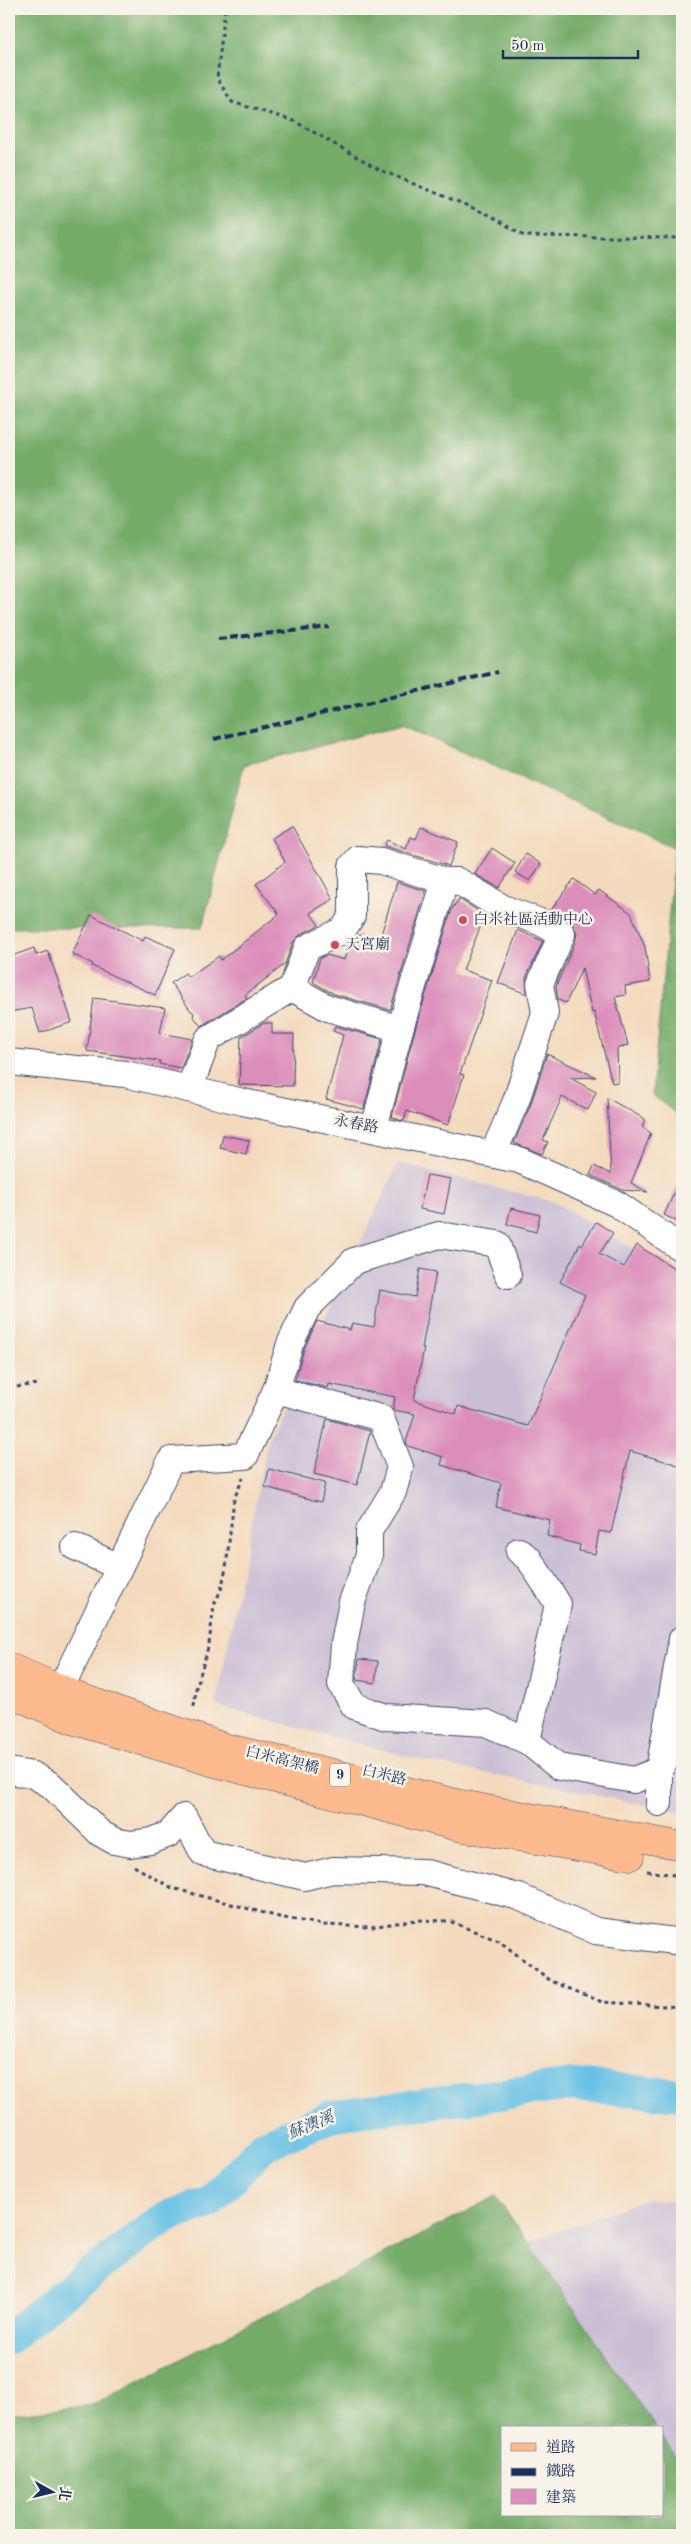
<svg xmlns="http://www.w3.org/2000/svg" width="691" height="2544" viewBox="0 0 691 2544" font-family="'Old Standard TT','Noto Serif TC',serif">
  <rect width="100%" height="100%" fill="#f7f3e8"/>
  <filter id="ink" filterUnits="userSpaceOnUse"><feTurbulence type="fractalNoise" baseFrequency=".02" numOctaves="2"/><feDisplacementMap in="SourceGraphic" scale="10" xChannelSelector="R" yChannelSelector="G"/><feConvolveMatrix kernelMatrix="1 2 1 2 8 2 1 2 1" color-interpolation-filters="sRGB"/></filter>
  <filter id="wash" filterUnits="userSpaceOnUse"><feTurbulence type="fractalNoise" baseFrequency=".0096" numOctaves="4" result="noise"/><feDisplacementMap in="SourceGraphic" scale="20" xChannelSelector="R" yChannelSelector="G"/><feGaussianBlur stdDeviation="1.12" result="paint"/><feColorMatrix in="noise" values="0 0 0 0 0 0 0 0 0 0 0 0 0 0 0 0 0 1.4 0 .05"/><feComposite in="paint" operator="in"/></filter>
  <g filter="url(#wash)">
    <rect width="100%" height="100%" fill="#f4dabd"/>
    <g fill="#cbbfd5">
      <path d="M 398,1163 L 554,1202 L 682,1278 L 682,1812 L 433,1763 L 216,1706 L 268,1439 Z"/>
      <path d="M 645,2199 L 682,2203 L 682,2498 L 662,2479 L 662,2428 L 625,2428 L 504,2251 Z"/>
    </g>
    <g fill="#74ac69" stroke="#486e64">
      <path d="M 9,9 L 682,9 L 682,1118 L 652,1095 L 675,848 L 402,725 L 244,765 L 202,928 L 9,928 Z"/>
      <path d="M 496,2196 L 656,2428 L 502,2428 L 502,2515 L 662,2515 L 662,2437 L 682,2466 L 682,2535 L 9,2535 L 9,2415 L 92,2405 Z"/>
    </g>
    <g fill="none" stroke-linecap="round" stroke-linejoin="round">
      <path stroke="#67c1e5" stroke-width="32" d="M 9,2338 L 56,2299 L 166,2217 L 209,2203 L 264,2145 L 335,2115 L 573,2085 L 682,2095"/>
    </g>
    <g id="blocks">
      <g fill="#dc8ebb">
        <path d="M 292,826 L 333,899 L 310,913 L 319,925 L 300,935 L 293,942 L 285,964 L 245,995 L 247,998 L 201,1026 L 193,1016 L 194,1013 L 191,1011 L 171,983 L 185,973 L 188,977 L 219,956 L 221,960 L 279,914 L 256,884 L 285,862 L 272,838 Z"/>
        <path d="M 421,827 L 458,842 L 449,866 L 384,846 L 387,840 L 406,849 L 411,837 L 416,839 Z"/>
        <path d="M 492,848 L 515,863 L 499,888 L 475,874 Z"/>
        <path d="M 526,854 L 541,864 L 530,881 L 515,872 Z"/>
        <path d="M 574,879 L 595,895 L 599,890 L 631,913 L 645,947 L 650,982 L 625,986 L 626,995 L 615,997 L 628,1045 L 617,1048 L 618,1082 L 612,1083 L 594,1012 L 592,1013 L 582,968 L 566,1003 L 558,1000 L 556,986 L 576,940 L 577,932 L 570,921 L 550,911 Z"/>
        <path d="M 397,882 L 426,891 L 390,1010 L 334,994 L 313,982 L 320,958 L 327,955 L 344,960 L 349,944 L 358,935 L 379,941 Z"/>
        <path d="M 459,899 L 485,915 L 463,970 L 492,980 L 460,1074 L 464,1075 L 448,1125 L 407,1111 L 404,1121 L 399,1120 L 392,1117 L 414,1033 L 452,909 Z"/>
        <path d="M 91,915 L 143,941 L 145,936 L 175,949 L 155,995 L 92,966 L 93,964 L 72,954 Z"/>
        <path d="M 518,930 L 543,941 L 526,978 L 527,994 L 498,983 Z"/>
        <path d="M 34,948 L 36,955 L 48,951 L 72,1022 L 40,1033 L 32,1008 L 9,1012 L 9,957 Z"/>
        <path d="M 94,998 L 165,1008 L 160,1033 L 192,1039 L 181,1068 L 159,1064 L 160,1061 L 87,1051 Z"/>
        <path d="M 264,1023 L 272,1023 L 272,1034 L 294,1034 L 293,1086 L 239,1085 L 241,1037 Z"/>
        <path d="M 335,1026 L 382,1039 L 364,1109 L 326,1099 L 343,1035 L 333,1031 Z"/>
        <path d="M 547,1054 L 596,1077 L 570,1078 L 596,1092 L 588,1110 L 562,1097 L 543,1140 L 548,1142 L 542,1154 L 514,1143 L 530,1106 Z"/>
        <path d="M 607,1098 L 645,1119 L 642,1127 L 651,1133 L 631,1183 L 648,1192 L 623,1190 L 590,1175 L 594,1166 L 611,1174 Z"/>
        <path d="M 223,1135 L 249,1140 L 246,1154 L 220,1148 Z"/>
        <path d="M 427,1175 L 451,1179 L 444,1214 L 420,1209 Z"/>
        <path d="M 682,1176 L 682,1224 L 664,1215 Z"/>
        <path d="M 511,1208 L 540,1215 L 536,1232 L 507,1224 Z"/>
        <path d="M 596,1222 L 613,1233 L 599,1254 L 624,1267 L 637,1245 L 682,1273 L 682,1466 L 630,1451 L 611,1533 L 599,1531 L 595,1554 L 579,1551 L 580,1545 L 547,1536 L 550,1520 L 496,1507 L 501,1483 L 441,1465 L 443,1457 L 408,1446 L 406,1442 L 415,1414 L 393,1410 L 395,1397 L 329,1384 L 328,1388 L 295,1380 L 304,1349 L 317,1321 L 350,1330 L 352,1323 L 374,1327 L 380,1290 L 415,1297 L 420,1269 L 436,1272 L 422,1348 L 424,1348 L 414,1400 L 456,1414 L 458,1406 L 528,1426 L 585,1295 L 560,1282 L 580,1244 L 582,1245 Z"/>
        <path d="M 327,1419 L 370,1431 L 357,1485 L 314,1474 Z"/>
        <path d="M 269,1469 L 325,1483 L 321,1502 L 265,1487 Z"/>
        <path d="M 359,1659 L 378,1661 L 375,1683 L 356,1680 Z"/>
      </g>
    </g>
  </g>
  <g filter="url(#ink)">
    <use href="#blocks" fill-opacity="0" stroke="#3c496c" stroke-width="1"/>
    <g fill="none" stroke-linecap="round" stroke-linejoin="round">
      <defs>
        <g id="minor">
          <path d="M 292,988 L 328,1008 L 400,1029 L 374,1128"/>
          <path d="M 400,1029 L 445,881"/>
          <path d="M 9,1062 L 125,1074 L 243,1102 L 519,1160 L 617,1204 L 682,1249"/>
          <path d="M 189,1089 L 208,1039 L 292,988 L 307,948 L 343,930 L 352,916 L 352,866 L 358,859 L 381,861 L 445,881 L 458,881 L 503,908 L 540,922 L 562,934 L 540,984 L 545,1013 L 516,1101 L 493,1154"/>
          <path d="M 276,1390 L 290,1344 L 307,1308 L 354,1261 L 439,1235 L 497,1244 L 508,1275"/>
          <path d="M 75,1547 L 119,1567"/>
          <path d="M 519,1551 L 529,1559 L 558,1604 L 527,1741"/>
          <path d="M 65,1680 L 171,1460 L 245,1456 L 276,1390 L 381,1418 L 400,1467 L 393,1492 L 369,1531 L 369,1555 L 352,1602 L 344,1644 L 341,1684 L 354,1706 L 386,1717 L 486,1723 L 527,1741 L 559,1767 L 634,1780 L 659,1770 L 682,1734"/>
          <path d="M 9,1771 L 33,1775 L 51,1785 L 100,1833 L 114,1841 L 131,1844 L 151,1841 L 169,1834 L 184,1817 L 203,1853 L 305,1877 L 333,1870 L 423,1872 L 519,1897 L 596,1931 L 682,1942"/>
          <path d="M 659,1803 L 659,1770 L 682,1639"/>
        </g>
        <g id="major">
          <path d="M 9,1667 L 82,1698 L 224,1747 L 461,1804 L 682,1846"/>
          <path d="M 9,1693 L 72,1720 L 215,1763 L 458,1827 L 630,1856"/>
        </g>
      </defs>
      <use href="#minor" stroke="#3c496c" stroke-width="28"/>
      <use href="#major" stroke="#3c496c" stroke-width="29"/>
      <g stroke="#3c496c" stroke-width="3" stroke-dasharray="4 4" stroke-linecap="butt">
        <path d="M 225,9 L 217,78 L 232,102 L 294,121 L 380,170 L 490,215 L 524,236 L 682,238"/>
        <path d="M 9,1388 L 38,1384"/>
        <path d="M 194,1706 L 196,1689 L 209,1644 L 214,1605 L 221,1590 L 226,1568 L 234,1499 L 243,1478"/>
        <path d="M 134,1866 L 172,1888 L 279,1917 L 324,1925 L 371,1927 L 416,1920 L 449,1921 L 499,1941 L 551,1981 L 602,2002 L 682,2007"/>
        <path d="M 647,1871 L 682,1876"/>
      </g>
      <use href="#minor" stroke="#fff" stroke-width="26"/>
      <use href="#major" stroke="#fcba8e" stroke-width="28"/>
      <g stroke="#1b2f5e" stroke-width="4" stroke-dasharray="8 4" stroke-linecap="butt">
        <path d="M 218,639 L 329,627"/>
        <path d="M 214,739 L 498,672"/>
      </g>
    </g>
  </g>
  <g fill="#d1495b" stroke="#f7f3e8" stroke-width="2">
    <circle cx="463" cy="920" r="5"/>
    <circle cx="335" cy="945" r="5"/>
  </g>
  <g text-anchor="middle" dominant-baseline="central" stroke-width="5" stroke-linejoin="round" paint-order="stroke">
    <rect fill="#f7f3e8" stroke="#5d6a87" stroke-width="1" x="330" y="1763.5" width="20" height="23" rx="4"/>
    <g font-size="14" font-weight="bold" fill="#1b2f5e">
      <text x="340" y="1775">9</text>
    </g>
    <g font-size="15" fill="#1b2f5e" stroke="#f7f3e8" text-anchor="start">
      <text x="473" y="920">白米社區活動中心</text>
      <text x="345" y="945">天宮廟</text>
    </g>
    <g font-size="15" fill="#1b2f5e" stroke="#f7f3e8">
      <text transform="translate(356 1125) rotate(11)">永春路</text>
      <text transform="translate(282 1761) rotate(14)">白米高架橋</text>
      <text transform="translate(384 1776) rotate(14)">白米路</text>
    </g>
    <g font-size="16" font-style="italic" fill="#2e5480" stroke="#f7f3e8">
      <text transform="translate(311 2126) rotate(-22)">蘇澳溪</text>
    </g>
  </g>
  <rect width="691" height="2544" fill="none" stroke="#f7f3e8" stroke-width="30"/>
  <rect x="501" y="2426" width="162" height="90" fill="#f7f3e8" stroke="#9fa5b1"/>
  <rect x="511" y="2443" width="25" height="8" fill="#fcba8e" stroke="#9fa5b1"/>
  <text x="546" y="2452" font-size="15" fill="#1b2f5e">道路</text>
  <rect x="511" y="2468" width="25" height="8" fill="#1b2f5e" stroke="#9fa5b1"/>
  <text x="546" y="2476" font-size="15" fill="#1b2f5e">鐵路</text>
  <rect x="511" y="2489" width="25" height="15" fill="#dc8ebb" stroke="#9fa5b1"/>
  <text x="546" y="2502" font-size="15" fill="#1b2f5e">建築</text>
  <g transform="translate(52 2492) rotate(98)" stroke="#f7f3e8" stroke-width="4" paint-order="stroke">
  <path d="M0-4L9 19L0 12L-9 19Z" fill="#1b2f5e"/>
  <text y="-8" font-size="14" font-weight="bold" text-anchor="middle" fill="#1b2f5e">北</text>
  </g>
  <path d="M503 50v8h135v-8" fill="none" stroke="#1b2f5e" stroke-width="2.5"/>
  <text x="511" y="50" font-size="15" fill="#1b2f5e" stroke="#f7f3e8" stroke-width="4" paint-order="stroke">50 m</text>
</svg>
